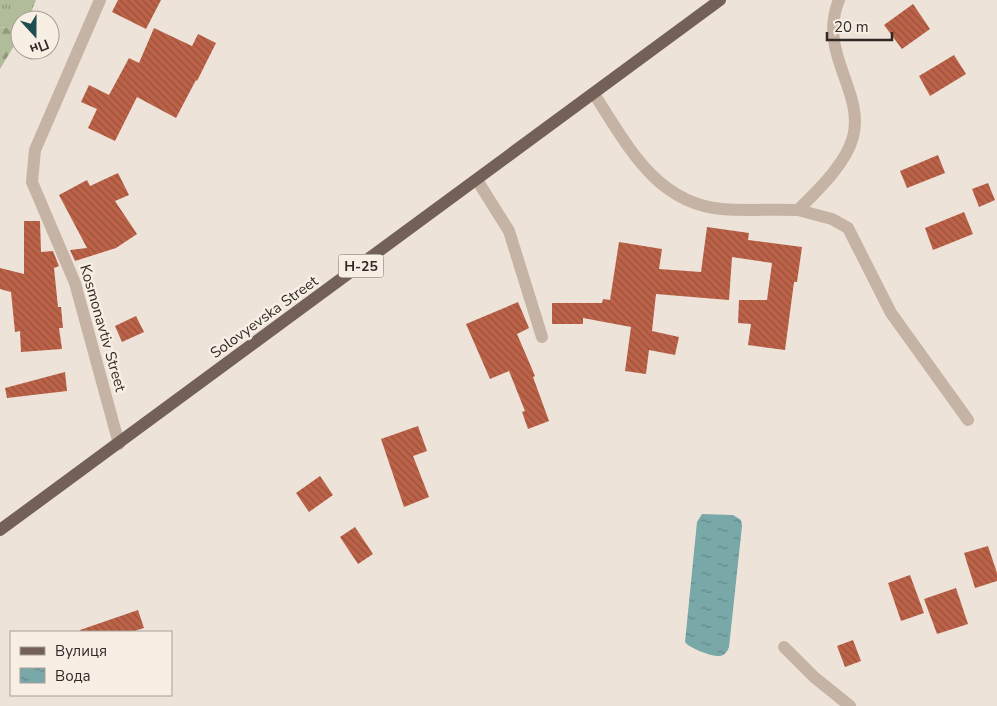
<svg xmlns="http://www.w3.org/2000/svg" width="997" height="706" viewBox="0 0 997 706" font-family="'Nunito Sans',sans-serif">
  <defs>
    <pattern id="grass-tufts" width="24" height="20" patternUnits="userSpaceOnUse" patternTransform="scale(1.25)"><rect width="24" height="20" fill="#b1bc9a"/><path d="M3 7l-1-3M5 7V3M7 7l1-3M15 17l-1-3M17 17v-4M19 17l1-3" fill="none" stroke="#91997d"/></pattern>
    <pattern id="forest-firs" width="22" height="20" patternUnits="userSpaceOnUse" patternTransform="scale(1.25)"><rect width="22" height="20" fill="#b1bc9a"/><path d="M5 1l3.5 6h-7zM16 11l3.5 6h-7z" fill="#91997d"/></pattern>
    <pattern id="water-ripples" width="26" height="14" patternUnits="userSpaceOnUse" patternTransform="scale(1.25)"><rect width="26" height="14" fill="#79a8a9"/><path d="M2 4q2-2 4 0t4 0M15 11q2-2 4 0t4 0" fill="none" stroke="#648989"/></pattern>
    <pattern id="building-back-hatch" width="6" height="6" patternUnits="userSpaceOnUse" patternTransform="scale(1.25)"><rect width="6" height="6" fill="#bc6248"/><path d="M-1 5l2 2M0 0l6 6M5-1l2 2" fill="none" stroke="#99513c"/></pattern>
  </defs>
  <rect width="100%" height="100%" fill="#eee3d8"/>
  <path fill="url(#grass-tufts)" d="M 0,0 L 36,0 L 28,20 L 20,20 L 20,30 L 0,27 Z"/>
  <path fill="url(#forest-firs)" d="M 0,27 L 20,30 L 20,36 L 0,69 Z"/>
  <path fill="url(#water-ripples)" d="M 702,514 L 733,515 L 741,520 L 742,526 L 729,647 C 727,652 725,655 720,656 C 712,657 689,648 685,642 L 697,522 Z"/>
  <g fill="url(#building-back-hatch)">
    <path d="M 118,0 L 161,0 L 146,29 L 112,12 Z"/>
    <path d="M 913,4 L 930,29 L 902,49 L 884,25 Z"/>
    <path d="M 154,28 L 192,46 L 198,34 L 216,43 L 197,81 L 196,80 L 176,118 L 137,97 L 115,141 L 88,128 L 97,109 L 81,102 L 89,85 L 109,95 L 129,58 L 139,63 Z"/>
    <path d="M 954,55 L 966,74 L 930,96 L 919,76 Z"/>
    <path d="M 938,155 L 945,173 L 907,188 L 900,171 Z"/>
    <path d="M 118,173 L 129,195 L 115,201 L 137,234 L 116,248 L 75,261 L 70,250 L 87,248 L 59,195 L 87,180 L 90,186 Z"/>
    <path d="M 988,183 L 995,200 L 979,207 L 972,189 Z"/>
    <path d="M 964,212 L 973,234 L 933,250 L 925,228 Z"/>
    <path d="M 24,221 L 40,221 L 41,252 L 53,251 L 59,266 L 54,268 L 58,307 L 61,307 L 63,328 L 59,328 L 62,349 L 21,352 L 20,331 L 15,332 L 11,292 L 0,289 L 0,268 L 24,274 Z"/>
    <path d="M 707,227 L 749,233 L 748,240 L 802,247 L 797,282 L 794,282 L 785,350 L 748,345 L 751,324 L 738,323 L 739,300 L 767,300 L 772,263 L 732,257 L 729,300 L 656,294 L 652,331 L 679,337 L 675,355 L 649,350 L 646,374 L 625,371 L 631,327 L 583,318 L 583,324 L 552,324 L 552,303 L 602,303 L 603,299 L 610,300 L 619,242 L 662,249 L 659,269 L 701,272 Z"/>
    <path d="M 518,302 L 529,328 L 517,334 L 535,376 L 533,377 L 549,421 L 528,429 L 522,412 L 525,411 L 509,371 L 490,379 L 466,324 Z"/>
    <path d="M 136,316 L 144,332 L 122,342 L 115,326 Z"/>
    <path d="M 65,372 L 67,391 L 7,398 L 5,388 Z"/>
    <path d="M 418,426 L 427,451 L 413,456 L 429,497 L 404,507 L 381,439 Z"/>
    <path d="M 320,476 L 333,495 L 309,512 L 296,493 Z"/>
    <path d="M 355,527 L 373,554 L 358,564 L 340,537 Z"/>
    <path d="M 988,546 L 997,573 L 997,581 L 975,588 L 964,553 Z"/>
    <path d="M 910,575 L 924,613 L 901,621 L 888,583 Z"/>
    <path d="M 956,588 L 968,624 L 937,634 L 924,599 Z"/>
    <path d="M 138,610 L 144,628 L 131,632 L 81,632 L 80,630 Z"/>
    <path d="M 853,640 L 861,661 L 845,667 L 837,646 Z"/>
  </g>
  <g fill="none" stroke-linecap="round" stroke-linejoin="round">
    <g stroke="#c5b3a5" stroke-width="12">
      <path d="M 100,0 L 35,150 L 32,182 L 75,283 L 119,444"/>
      <path d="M 594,94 C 627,144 655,203 722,209 C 747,211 773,209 798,210 C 817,191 846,164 853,137 C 865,91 817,53 839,0"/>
      <path d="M 477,180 L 509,231 L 542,337"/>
      <path d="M 798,210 L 832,219 L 848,228 L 891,313 L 968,420"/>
      <path d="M 784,647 L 814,677 L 850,706"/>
    </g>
    <path stroke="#736058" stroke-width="12" d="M 0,530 L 720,0"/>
  </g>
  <g text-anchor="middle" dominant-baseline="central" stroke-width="5" stroke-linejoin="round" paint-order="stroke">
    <rect fill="#f7eee4" stroke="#6d645f" stroke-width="1" x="338.5" y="254.5" width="45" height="23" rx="4"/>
    <g font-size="14" font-weight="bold" fill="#322926">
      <text x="361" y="266">Н-25</text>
    </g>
    <g font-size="15" fill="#322926" stroke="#f7eee4">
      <text transform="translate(264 317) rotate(-36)">Solovyevska Street</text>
      <text transform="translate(103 328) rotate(74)">Kosmonavtiv Street</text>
    </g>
  </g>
  <rect x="10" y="631" width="162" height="65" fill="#f7eee4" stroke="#a89f98"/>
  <rect x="20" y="647" width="25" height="8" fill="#736058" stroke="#a89f98"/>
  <text x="55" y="656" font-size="15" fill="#322926">Вулиця</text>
  <rect x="20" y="668" width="25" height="15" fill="url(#water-ripples)" stroke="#a89f98"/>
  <text x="55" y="681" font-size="15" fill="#322926">Вода</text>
  <g transform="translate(35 35) rotate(159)"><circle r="24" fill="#f7eee4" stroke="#a89f98"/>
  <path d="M0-4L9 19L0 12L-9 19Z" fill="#1f4e50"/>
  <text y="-8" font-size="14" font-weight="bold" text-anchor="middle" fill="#322926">Пн</text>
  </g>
  <path d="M827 32v8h65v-8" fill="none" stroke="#322926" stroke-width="2.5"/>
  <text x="834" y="32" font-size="15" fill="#322926" stroke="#f7eee4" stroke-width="4" paint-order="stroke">20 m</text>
</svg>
